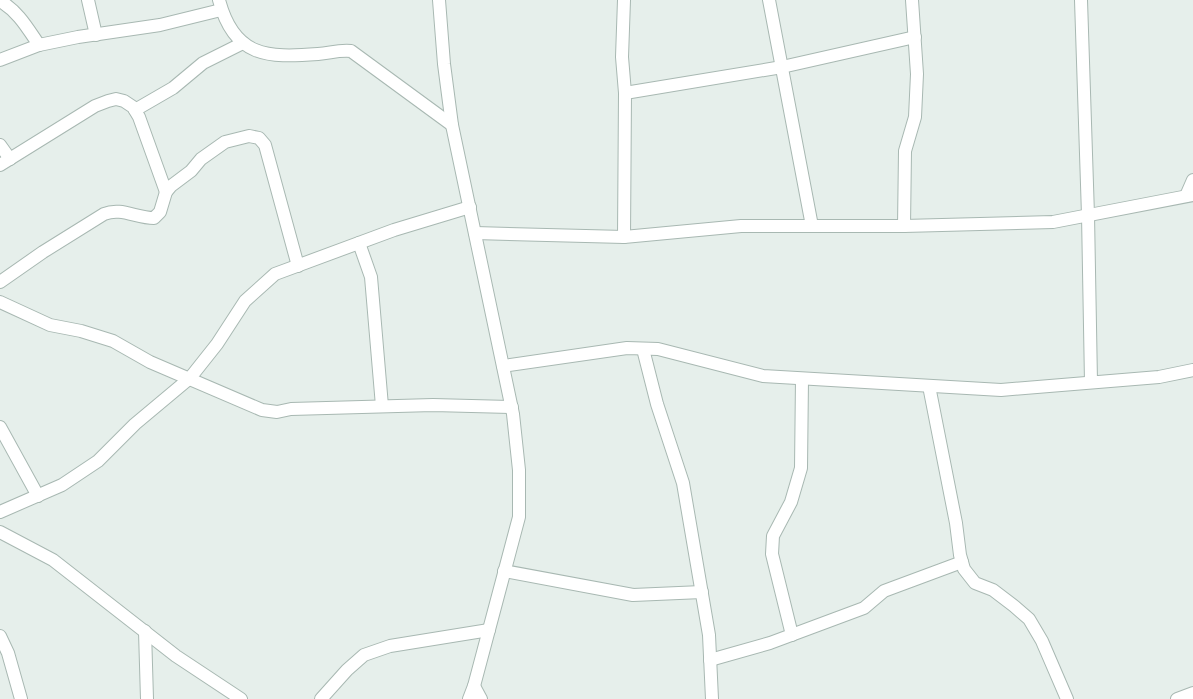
<svg xmlns="http://www.w3.org/2000/svg" width="1193" height="699" viewBox="0 0 1193 699" font-family="'Roboto Condensed',sans-serif">
  <rect width="100%" height="100%" fill="#e6efeb"/>
  <g fill="none" stroke-linecap="round" stroke-linejoin="round">
    <defs>
      <g id="street">
        <path d="M 88,0 L 96,35"/>
        <path d="M 219,0 C 234,57 267,58 318,54 C 331,53 337,50 351,51 L 452,125"/>
        <path d="M 439,0 L 444,64 L 452,125 L 513,414 L 519,470 L 519,517 L 474,686 L 469,699"/>
        <path d="M 624,0 L 622,57 L 625,93 L 624,237"/>
        <path d="M 769,0 L 812,226"/>
        <path d="M 1081,0 L 1088,215 L 1091,382"/>
        <path d="M 0,1 C 18,11 28,29 39,45"/>
        <path d="M 0,60 L 39,45 L 78,37 L 160,25 L 221,10"/>
        <path d="M 625,93 L 782,67 L 915,37"/>
        <path d="M 135,110 L 173,88 L 203,63 L 243,43"/>
        <path d="M 0,145 L 10,159"/>
        <path d="M 0,165 L 95,106 L 108,101 L 116,99 L 124,101 L 133,107 L 139,117 L 166,192"/>
        <path d="M 1186,196 L 1193,180"/>
        <path d="M 904,226 L 905,151 L 915,117 L 917,74 L 912,0"/>
        <path d="M 475,233 L 624,237 L 741,226 L 904,226 L 1053,222 L 1193,195"/>
        <path d="M 359,243 L 371,277 L 382,406"/>
        <path d="M 0,282 L 43,252 L 104,214 C 121,207 136,218 154,218 L 160,212 L 166,192 L 171,186 L 191,171 L 201,159 L 225,142 L 249,136 L 259,138 L 265,145 L 298,266"/>
        <path d="M 0,302 L 50,325 L 81,331 L 113,341 L 150,362 L 262,410 L 277,412 L 291,409 L 433,405 L 512,407"/>
        <path d="M 643,349 L 657,404 L 683,483 L 709,635 L 712,699"/>
        <path d="M 503,366 L 627,348 L 658,349 L 763,376 L 1001,390 L 1159,377 L 1193,370"/>
        <path d="M 929,386 L 956,523 L 960,555 L 964,569 L 975,583 L 993,590 L 1014,606 L 1029,619 L 1042,641 L 1067,699"/>
        <path d="M 0,427 L 38,496"/>
        <path d="M 0,512 L 62,485 L 98,461 L 135,424 L 190,378 L 217,344 L 245,301 L 275,274 L 394,230 L 470,207"/>
        <path d="M 0,532 L 53,560 L 176,656 L 241,699"/>
        <path d="M 504,571 L 633,595 L 702,592"/>
        <path d="M 145,631 L 147,699"/>
        <path d="M 792,635 L 772,554 L 773,536 L 791,502 L 801,468 L 802,379"/>
        <path d="M 0,636 L 8,653 L 21,699"/>
        <path d="M 710,660 L 770,643 L 864,608 L 884,591 L 892,588 L 962,562"/>
        <path d="M 474,686 L 481,699"/>
        <path d="M 321,699 L 347,670 L 364,655 L 390,646 L 489,630"/>
        <path d="M 1177,699 L 1193,693"/>
      </g>
    </defs>
    <use href="#street" stroke="#a8b8b2" stroke-width="14"/>
    <use href="#street" stroke="#fff" stroke-width="12"/>
  </g>
</svg>
